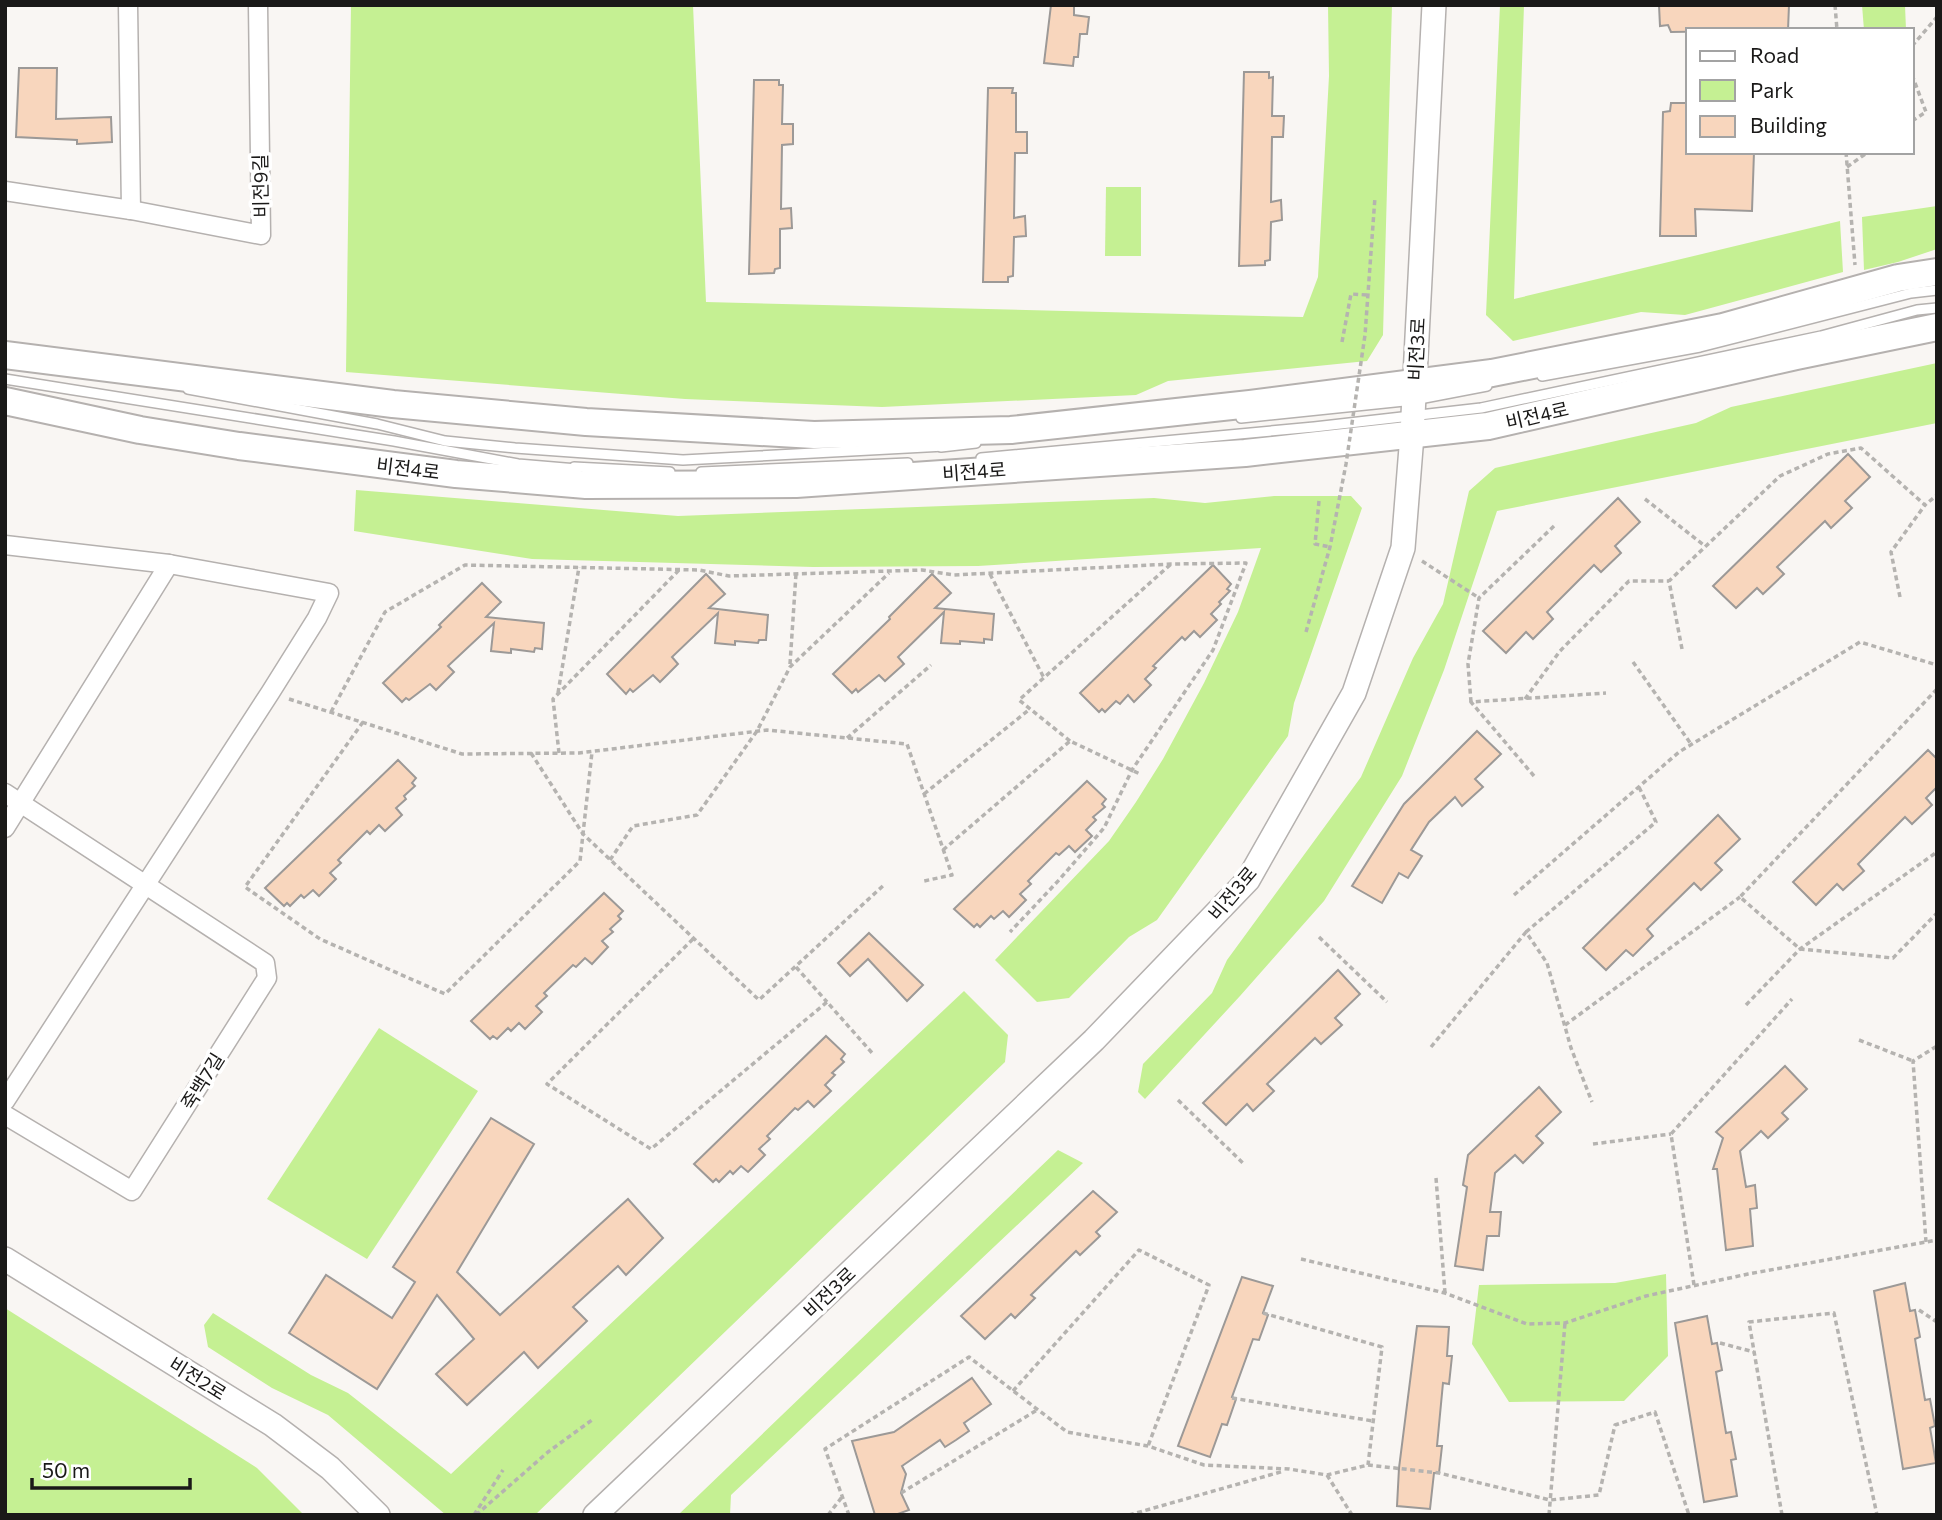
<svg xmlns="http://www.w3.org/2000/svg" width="1942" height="1520" viewBox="0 0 1942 1520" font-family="Commissioner,'Noto Sans KR',sans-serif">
  <rect width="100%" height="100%" fill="#f9f6f3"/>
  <g fill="#c5f093">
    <path d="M 351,5 L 693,5 L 706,302 L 1303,317 L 1318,277 L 1329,76 L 1328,5 L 1392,5 L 1383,335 L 1367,361 L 1168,381 L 1136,395 L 882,407 L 685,399 L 346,372 Z"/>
    <path d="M 1500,5 L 1524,5 L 1514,299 L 1840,221 L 1843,272 L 1685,315 L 1641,312 L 1513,341 L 1486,315 Z"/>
    <path d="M 1862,5 L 1905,5 L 1906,30 L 1864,30 Z"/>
    <path d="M 1106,187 L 1141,187 L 1141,256 L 1105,256 Z"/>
    <path d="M 1937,206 L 1937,249 L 1898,262 L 1864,270 L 1862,217 Z"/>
    <path d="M 1937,363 L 1937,423 L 1497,511 L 1444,670 L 1402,776 L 1324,901 L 1240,996 L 1145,1099 L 1138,1092 L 1143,1064 L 1212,993 L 1227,960 L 1361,777 L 1413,658 L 1443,604 L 1469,491 L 1495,468 L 1696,423 L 1731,407 Z"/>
    <path d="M 356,490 L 678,516 L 1154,498 L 1205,503 L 1274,496 L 1351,496 L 1362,508 L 1294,703 L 1288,736 L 1157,920 L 1129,937 L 1069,998 L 1037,1002 L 995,960 L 1109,841 L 1136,802 L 1163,759 L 1204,683 L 1238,612 L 1261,548 L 978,566 L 813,567 L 532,559 L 354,531 Z"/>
    <path d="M 964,991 L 1008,1035 L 1005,1062 L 535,1515 L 446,1515 L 328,1415 L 272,1388 L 208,1347 L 204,1325 L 213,1313 L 311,1375 L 348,1393 L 451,1474 Z"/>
    <path d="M 379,1028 L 478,1091 L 367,1259 L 267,1199 Z"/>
    <path d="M 1058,1150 L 1083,1163 L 731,1495 L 730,1515 L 678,1515 Z"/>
    <path d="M 1666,1274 L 1668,1356 L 1624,1401 L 1509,1402 L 1472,1344 L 1479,1285 L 1615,1283 Z"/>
    <path d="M 5,1308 L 257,1468 L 304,1515 L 5,1515 Z"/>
  </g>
  <g fill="#f8d6bd" stroke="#9c9997" stroke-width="2">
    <path d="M 1051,5 L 1074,5 L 1074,15 L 1089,17 L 1087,34 L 1080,34 L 1078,57 L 1074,57 L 1073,66 L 1044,63 Z"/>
    <path d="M 1659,5 L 1789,5 L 1788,30 L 1671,32 L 1668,25 L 1660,26 Z"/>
    <path d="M 19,68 L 57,68 L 56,119 L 111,117 L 112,142 L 77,144 L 77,140 L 16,137 Z"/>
    <path d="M 1244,72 L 1269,72 L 1269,78 L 1273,77 L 1272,116 L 1284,116 L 1283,137 L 1272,137 L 1271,202 L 1281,200 L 1282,220 L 1271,222 L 1270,260 L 1265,261 L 1265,265 L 1239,266 Z"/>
    <path d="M 754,80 L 779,80 L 779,85 L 783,85 L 782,124 L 793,124 L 793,144 L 782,145 L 781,209 L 791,208 L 792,228 L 780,229 L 780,268 L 775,269 L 774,273 L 749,274 Z"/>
    <path d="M 988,88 L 1013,88 L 1012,93 L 1016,93 L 1016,132 L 1027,132 L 1027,153 L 1015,153 L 1014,218 L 1025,216 L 1026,236 L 1014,237 L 1013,276 L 1008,277 L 1008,282 L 983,282 Z"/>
    <path d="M 1671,103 L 1688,103 L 1688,152 L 1754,152 L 1752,211 L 1695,209 L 1696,236 L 1660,236 L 1663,112 L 1670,111 Z"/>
    <path d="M 1848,454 L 1870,477 L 1845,501 L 1852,508 L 1831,528 L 1825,521 L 1777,567 L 1784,574 L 1763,594 L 1757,588 L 1736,608 L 1713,586 Z"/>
    <path d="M 1618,498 L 1640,522 L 1615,546 L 1621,553 L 1601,572 L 1594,565 L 1547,612 L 1553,619 L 1533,639 L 1526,632 L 1506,653 L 1483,631 Z"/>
    <path d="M 1213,565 L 1231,584 L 1227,589 L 1230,591 L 1219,602 L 1221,604 L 1211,614 L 1217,620 L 1200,637 L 1194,631 L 1185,640 L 1182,637 L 1153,666 L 1156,668 L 1145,679 L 1151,685 L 1134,702 L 1128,695 L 1120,704 L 1116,701 L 1105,712 L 1102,709 L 1099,712 L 1080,693 Z"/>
    <path d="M 706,574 L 725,594 L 709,608 L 768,615 L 766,640 L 759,640 L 758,643 L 735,641 L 735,645 L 715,643 L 718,613 L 672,657 L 678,664 L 660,682 L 653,675 L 633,692 L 630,689 L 626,694 L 607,674 Z"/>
    <path d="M 932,574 L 951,593 L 935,608 L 994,614 L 992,640 L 984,639 L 984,643 L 960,641 L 960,644 L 941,643 L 944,612 L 898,657 L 904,664 L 885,681 L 879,675 L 858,692 L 856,689 L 852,693 L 833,674 L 890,619 L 889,617 Z"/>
    <path d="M 482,583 L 501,602 L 486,617 L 544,623 L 542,649 L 535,648 L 534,652 L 511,649 L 511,653 L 491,651 L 494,623 L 448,666 L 454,672 L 436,690 L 430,684 L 409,700 L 406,698 L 402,702 L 383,683 L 441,627 L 439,625 Z"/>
    <path d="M 1477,731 L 1501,754 L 1475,779 L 1483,787 L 1462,806 L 1455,797 L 1429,822 L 1411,850 L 1422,856 L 1408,878 L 1399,873 L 1382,903 L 1352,886 L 1404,804 Z"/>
    <path d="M 1928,750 L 1937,759 L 1937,787 L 1926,798 L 1932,805 L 1912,824 L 1905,817 L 1858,864 L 1864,871 L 1843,890 L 1837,884 L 1816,905 L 1793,882 Z"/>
    <path d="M 398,760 L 416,778 L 412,783 L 415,786 L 404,796 L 406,799 L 396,808 L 402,815 L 385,831 L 379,825 L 370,834 L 367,831 L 338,860 L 341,863 L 330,873 L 336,879 L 319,896 L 313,890 L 304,898 L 301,895 L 290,906 L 287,903 L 284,906 L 265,888 Z"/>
    <path d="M 1087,781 L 1106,799 L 1102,804 L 1105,807 L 1093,817 L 1096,820 L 1086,830 L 1092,836 L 1075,852 L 1069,846 L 1059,855 L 1056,853 L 1028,881 L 1031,884 L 1020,894 L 1026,900 L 1009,917 L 1003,911 L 994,919 L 991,916 L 980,927 L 977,924 L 974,927 L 954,909 Z"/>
    <path d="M 1718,815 L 1740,839 L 1715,863 L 1722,870 L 1701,890 L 1694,883 L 1647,929 L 1653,936 L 1633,956 L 1626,950 L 1606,970 L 1583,948 Z"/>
    <path d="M 604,893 L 623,911 L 618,916 L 621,919 L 610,929 L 613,932 L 602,941 L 608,947 L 592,964 L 585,958 L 576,967 L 573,965 L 544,993 L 547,996 L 536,1006 L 542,1012 L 525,1029 L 519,1023 L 511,1031 L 508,1028 L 497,1039 L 493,1036 L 490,1039 L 471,1021 Z"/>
    <path d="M 869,933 L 923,985 L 907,1001 L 868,959 L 850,976 L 838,963 Z"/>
    <path d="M 1338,970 L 1360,994 L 1335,1018 L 1342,1025 L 1321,1044 L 1315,1038 L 1267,1084 L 1274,1091 L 1253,1111 L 1247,1104 L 1226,1125 L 1203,1103 Z"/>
    <path d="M 826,1036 L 845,1054 L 841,1059 L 844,1062 L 832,1073 L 835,1075 L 825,1085 L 831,1091 L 814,1107 L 808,1101 L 798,1110 L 795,1108 L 767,1136 L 770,1139 L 759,1149 L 765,1155 L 748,1172 L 741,1166 L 733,1174 L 730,1171 L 719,1182 L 716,1179 L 713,1182 L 694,1164 Z"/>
    <path d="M 1785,1066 L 1807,1089 L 1782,1113 L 1788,1119 L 1768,1138 L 1761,1131 L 1740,1151 L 1746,1187 L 1755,1185 L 1757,1208 L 1750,1209 L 1753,1246 L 1726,1250 L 1717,1169 L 1713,1169 L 1723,1138 L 1716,1132 Z"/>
    <path d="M 1539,1087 L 1561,1112 L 1536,1136 L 1543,1143 L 1523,1163 L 1515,1155 L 1495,1173 L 1490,1212 L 1501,1212 L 1499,1236 L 1487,1236 L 1483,1270 L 1455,1266 L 1467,1187 L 1463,1185 L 1468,1155 Z"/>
    <path d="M 491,1118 L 534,1144 L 457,1272 L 500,1315 L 628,1199 L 663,1238 L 626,1275 L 618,1266 L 573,1307 L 587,1321 L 538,1368 L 524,1352 L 467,1405 L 436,1374 L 474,1339 L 437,1295 L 377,1389 L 289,1333 L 326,1275 L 392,1318 L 415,1282 L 393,1267 Z"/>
    <path d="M 1093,1191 L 1117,1212 L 1096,1232 L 1100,1236 L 1080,1255 L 1076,1251 L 1031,1295 L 1035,1298 L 1015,1318 L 1011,1314 L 985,1339 L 961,1316 Z"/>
    <path d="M 1242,1277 L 1273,1286 L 1263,1313 L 1268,1315 L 1259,1340 L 1253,1339 L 1232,1397 L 1236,1399 L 1227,1425 L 1222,1424 L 1210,1457 L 1178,1446 Z"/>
    <path d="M 1905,1283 L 1910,1311 L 1915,1310 L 1920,1337 L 1915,1339 L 1925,1400 L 1930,1399 L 1935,1426 L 1930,1428 L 1936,1463 L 1903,1469 L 1874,1291 Z"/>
    <path d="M 1707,1316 L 1712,1344 L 1717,1343 L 1722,1370 L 1716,1372 L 1726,1433 L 1731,1432 L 1736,1459 L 1731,1460 L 1737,1496 L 1704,1502 L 1675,1323 Z"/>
    <path d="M 1417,1326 L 1449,1327 L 1447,1356 L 1452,1356 L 1449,1384 L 1443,1383 L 1437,1446 L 1442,1446 L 1439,1473 L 1434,1473 L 1430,1509 L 1397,1506 L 1399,1468 Z"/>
    <path d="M 972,1378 L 991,1404 L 964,1423 L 969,1431 L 956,1440 L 945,1447 L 940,1440 L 902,1466 L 906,1474 L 901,1493 L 909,1510 L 895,1515 L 875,1515 L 852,1441 L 894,1432 Z"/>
  </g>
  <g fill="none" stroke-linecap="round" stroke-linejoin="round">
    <defs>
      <g id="service">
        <path d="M 1542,376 L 1700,347 L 1911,293 L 1937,290"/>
        <path d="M 5,379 L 394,441 L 518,464 L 577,469"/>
        <path d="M 188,389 L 377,424 L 445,441 L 515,448 L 683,460 L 945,446"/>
        <path d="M 1241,418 L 1414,400 L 1487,386"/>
        <path d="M 941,447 L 976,443"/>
        <path d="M 981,458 L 1314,427 L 1481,408 L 1821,336 L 1917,310 L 1937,308"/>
        <path d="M 574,467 L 670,472"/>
        <path d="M 701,472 L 908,463"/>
      </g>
      <g id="minor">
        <path d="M 128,5 L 131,210"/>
        <path d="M 5,191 L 131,210 L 261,235 L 258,5"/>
        <path d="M 5,545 L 169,564 L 329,593 L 317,618 L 270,693 L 5,1101"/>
        <path d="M 5,793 L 265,963 L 267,978 L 132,1191 L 5,1115"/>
        <path d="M 5,828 L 169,564"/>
      </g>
      <g id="tertiary">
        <path d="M 5,1259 L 273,1425 L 330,1468 L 378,1515"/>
        <path d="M 595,1515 L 1094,1040 L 1248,880 L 1354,693 L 1403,548 L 1412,435 L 1434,5"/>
      </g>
      <g id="secondary">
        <path d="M 5,355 L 393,404 L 586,422 L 814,435 L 1011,430 L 1250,404 L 1492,373 L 1723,327 L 1898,278 L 1937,272"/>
        <path d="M 5,401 L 140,430 L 239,446 L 456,474 L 586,485 L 796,484 L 1245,453 L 1488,426 L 1796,356 L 1937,327"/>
      </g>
    </defs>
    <use href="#service" stroke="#b5b1af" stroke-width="12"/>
    <use href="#minor" stroke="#b5b1af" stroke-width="21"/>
    <use href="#tertiary" stroke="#b5b1af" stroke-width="26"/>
    <use href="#secondary" stroke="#b5b1af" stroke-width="30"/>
    <g stroke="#b5b3b0" stroke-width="3.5" stroke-dasharray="5 3.5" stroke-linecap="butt">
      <path d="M 1835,5 L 1837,30"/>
      <path d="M 1912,46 L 1937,17"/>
      <path d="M 1912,75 L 1926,112 L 1912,121"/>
      <path d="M 1846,152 L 1855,265"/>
      <path d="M 1847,167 L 1868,152"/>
      <path d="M 1342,342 L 1351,294 L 1368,295"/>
      <path d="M 1645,499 L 1705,546"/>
      <path d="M 1319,501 L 1315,544 L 1330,547"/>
      <path d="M 1422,561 L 1479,598"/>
      <path d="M 990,574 L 1044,678"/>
      <path d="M 1900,597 L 1891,552 L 1925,505"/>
      <path d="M 1682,649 L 1669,581 L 1780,476 L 1828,454 L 1861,448 L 1925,505 L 1937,495"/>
      <path d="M 1633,662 L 1691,744"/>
      <path d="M 790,664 L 796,574"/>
      <path d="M 1937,689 L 1740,897 L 1800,949 L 1893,958 L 1937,913"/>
      <path d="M 558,693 L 579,567"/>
      <path d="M 289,699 L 462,754 L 579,753 L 767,730 L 907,744 L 952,875 L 924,881"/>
      <path d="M 1525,699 L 1560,651 L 1629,581 L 1669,581"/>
      <path d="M 1471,702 L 1468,664 L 1479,598 L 1554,526"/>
      <path d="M 331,712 L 385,612 L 465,565 L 699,570 L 729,576 L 922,570 L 954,575 L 1171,564 L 1246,563 L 1213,650 L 1132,770 L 1104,828 L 1059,880 L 1010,932"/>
      <path d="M 363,722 L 245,887 L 320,939 L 445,994 L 580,861 L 592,752"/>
      <path d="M 847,738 L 931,665"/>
      <path d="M 1070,741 L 1019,700 L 1171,564"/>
      <path d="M 531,753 L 583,834 L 759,1000 L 885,884"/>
      <path d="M 559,753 L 553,699 L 679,570"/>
      <path d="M 1534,776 L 1471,702 L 1606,693"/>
      <path d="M 924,794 L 1030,709"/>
      <path d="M 943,850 L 1070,741 L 1140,774"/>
      <path d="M 610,860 L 633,826 L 697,815 L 757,731 L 790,667 L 889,573"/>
      <path d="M 1514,895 L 1679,752 L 1860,642 L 1937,665"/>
      <path d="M 1526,932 L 1656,822 L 1639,787"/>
      <path d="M 1319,937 L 1387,1002"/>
      <path d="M 693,939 L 547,1084 L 651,1149 L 827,1002 L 873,1054"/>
      <path d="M 796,967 L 827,1002"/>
      <path d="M 1746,1005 L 1800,949 L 1937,852"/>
      <path d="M 1565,1025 L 1740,897"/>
      <path d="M 1859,1040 L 1913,1061"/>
      <path d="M 1431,1047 L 1526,932 L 1547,963 L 1571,1048 L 1592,1102"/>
      <path d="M 1178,1100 L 1245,1165"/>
      <path d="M 1593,1144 L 1671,1134"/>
      <path d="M 1436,1178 L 1445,1293"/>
      <path d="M 1926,1242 L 1913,1061 L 1937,1046"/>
      <path d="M 1301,1259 L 1445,1293 L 1527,1324 L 1565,1323 L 1646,1296 L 1748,1274 L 1937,1240"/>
      <path d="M 1694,1285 L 1671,1134 L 1792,999"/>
      <path d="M 1919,1310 L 1937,1322"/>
      <path d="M 1263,1313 L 1382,1347 L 1368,1465"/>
      <path d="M 1720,1343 L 1754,1352"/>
      <path d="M 1013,1391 L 1139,1250 L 1209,1285 L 1148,1446"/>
      <path d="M 1232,1398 L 1373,1421"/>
      <path d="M 1327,1475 L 1352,1515"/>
      <path d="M 901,1493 L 1037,1410"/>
      <path d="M 474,1515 L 503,1470"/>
      <path d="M 476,1515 L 548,1452 L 592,1420"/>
      <path d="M 828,1515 L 842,1497"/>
      <path d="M 849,1515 L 825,1449 L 969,1357 L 1067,1432 L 1148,1446 L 1204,1465 L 1289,1469 L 1327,1475 L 1368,1465 L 1439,1473 L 1550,1500 L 1599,1495 L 1615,1425 L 1655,1412 L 1689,1515"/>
      <path d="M 1129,1515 L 1284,1471"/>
      <path d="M 1549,1515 L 1565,1323"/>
      <path d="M 1782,1515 L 1749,1322 L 1834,1313 L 1877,1515"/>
    </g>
    <use href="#service" stroke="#fff" stroke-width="9"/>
    <use href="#minor" stroke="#fff" stroke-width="18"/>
    <use href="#tertiary" stroke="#fff" stroke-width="23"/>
    <use href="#secondary" stroke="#fff" stroke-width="26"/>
    <path stroke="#b5b3b0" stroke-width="3.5" stroke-dasharray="5 3.5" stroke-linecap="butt" d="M 1306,632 L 1330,547 L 1346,464 L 1365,335 L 1375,197"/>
  </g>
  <g text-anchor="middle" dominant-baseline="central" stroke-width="7" stroke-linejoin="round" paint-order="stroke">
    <g font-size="19" fill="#1a1918" stroke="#fff">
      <text transform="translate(260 186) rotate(-91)">비전9길</text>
      <text transform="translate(1416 349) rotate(-87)">비전3로</text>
      <text transform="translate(1537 415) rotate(-13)">비전4로</text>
      <text transform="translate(408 468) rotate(7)">비전4로</text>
      <text transform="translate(974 471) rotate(-4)">비전4로</text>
      <text transform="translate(1232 893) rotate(-50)">비전3로</text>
      <text transform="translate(202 1081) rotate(-58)">죽백7길</text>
      <text transform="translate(829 1292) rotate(-44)">비전3로</text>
      <text transform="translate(198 1378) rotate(32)">비전2로</text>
    </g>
  </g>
  <rect width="1942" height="1520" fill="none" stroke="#1a1918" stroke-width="14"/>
  <rect x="1686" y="28" width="228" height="126" fill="#ffffff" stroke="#a3a3a3" stroke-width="2"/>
  <rect x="1700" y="51" width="35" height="10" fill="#ffffff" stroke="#a3a3a3" stroke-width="2"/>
  <text x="1750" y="63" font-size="21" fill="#1a1918">Road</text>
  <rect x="1700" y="80" width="35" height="21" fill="#c5f093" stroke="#a3a3a3" stroke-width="2"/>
  <text x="1750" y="98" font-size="21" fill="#1a1918">Park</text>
  <rect x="1700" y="116" width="35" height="21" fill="#f8d6bd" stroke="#a3a3a3" stroke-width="2"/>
  <text x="1750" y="133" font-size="21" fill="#1a1918">Building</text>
  <path d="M32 1478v10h158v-10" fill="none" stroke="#1a1918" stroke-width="3.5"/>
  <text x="42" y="1478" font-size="21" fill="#1a1918" stroke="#ffffff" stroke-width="5" paint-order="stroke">50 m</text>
</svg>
